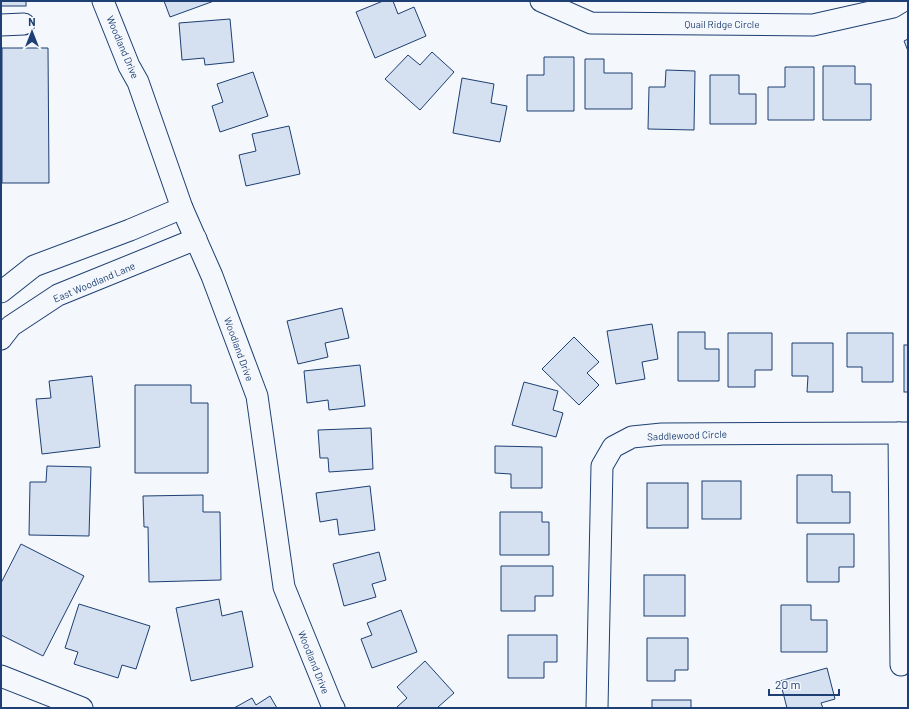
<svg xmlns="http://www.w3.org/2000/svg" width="909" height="709" viewBox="0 0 909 709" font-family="Barlow,sans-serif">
  <rect width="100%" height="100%" fill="#f4f7fb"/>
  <g fill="#d5e0f0" stroke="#1d3f73">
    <rect x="1" y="1" width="25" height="5"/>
    <path d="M 164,1 L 214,1 L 170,17 Z"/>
    <path d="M 383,1 L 393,1 L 398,14 L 414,7 L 426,36 L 375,58 L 356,12 Z"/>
    <path d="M 230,19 L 234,62 L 205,65 L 204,58 L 182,60 L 179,23 Z"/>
    <path d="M 908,39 L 908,51 L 904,41 Z"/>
    <path d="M 2,48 L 48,48 L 49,183 L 2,183 Z"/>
    <path d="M 432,52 L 454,72 L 420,110 L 385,79 L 408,55 L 420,65 Z"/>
    <path d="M 544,57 L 574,57 L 574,111 L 527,111 L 527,75 L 544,75 Z"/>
    <path d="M 585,59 L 604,59 L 604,73 L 632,73 L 632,109 L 585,109 Z"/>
    <path d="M 823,66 L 855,66 L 855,84 L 871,84 L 871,120 L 823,120 Z"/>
    <path d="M 785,67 L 814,67 L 814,120 L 768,120 L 768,87 L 785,87 Z"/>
    <path d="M 666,70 L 695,71 L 694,130 L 648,129 L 649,87 L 665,87 Z"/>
    <path d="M 253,72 L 268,116 L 220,132 L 212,106 L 223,102 L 217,84 Z"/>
    <path d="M 710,75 L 739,75 L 739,94 L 756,94 L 756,124 L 710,124 Z"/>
    <path d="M 462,78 L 494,84 L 491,103 L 507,106 L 500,142 L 453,133 Z"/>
    <path d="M 289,126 L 300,174 L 246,186 L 239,155 L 256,151 L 252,134 Z"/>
    <path d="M 342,308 L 349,338 L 325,343 L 328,357 L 298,364 L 287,321 Z"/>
    <path d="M 652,324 L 658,359 L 642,362 L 645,379 L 616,384 L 607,331 Z"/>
    <path d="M 678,332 L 705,332 L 705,349 L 719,349 L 719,381 L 678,381 Z"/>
    <path d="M 728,333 L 772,333 L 772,370 L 755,370 L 755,387 L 728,387 Z"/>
    <path d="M 847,333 L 893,333 L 893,382 L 862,382 L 862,367 L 847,367 Z"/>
    <path d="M 574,337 L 599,362 L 587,373 L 599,385 L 579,405 L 542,369 Z"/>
    <path d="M 792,343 L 833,343 L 833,392 L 807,392 L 808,376 L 792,376 Z"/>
    <rect x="904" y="345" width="4" height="47"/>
    <path d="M 360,365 L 365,406 L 329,410 L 328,400 L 307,403 L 304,371 Z"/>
    <path d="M 92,376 L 100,447 L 42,454 L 36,399 L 51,398 L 49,381 Z"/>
    <path d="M 524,382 L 558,391 L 553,410 L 563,413 L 556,437 L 512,425 Z"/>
    <path d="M 135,385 L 191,385 L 191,403 L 208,403 L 208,473 L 135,473 Z"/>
    <path d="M 371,428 L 373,469 L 329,472 L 328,458 L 320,458 L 318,430 Z"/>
    <path d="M 495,446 L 542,447 L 542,488 L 511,488 L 511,474 L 495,473 Z"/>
    <path d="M 47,466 L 91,467 L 89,536 L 29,535 L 30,482 L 46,482 Z"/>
    <path d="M 797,475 L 832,475 L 832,492 L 850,492 L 850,523 L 797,523 Z"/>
    <rect x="702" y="481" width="39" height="38"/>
    <rect x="647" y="483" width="41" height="45"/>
    <path d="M 370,486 L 375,530 L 339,535 L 337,519 L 320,522 L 316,493 Z"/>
    <path d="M 203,495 L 203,512 L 220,512 L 221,580 L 149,582 L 148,527 L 144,527 L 143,496 Z"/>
    <path d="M 500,512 L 542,512 L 542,522 L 549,522 L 549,555 L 500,555 Z"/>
    <path d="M 807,534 L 854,534 L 854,567 L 839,567 L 839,582 L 807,582 Z"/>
    <path d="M 21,544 L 84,576 L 43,656 L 1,635 L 1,583 Z"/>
    <path d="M 379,552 L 386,580 L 372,584 L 376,597 L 344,606 L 333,564 Z"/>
    <path d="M 501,566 L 553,566 L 553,596 L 535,596 L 535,611 L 501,611 Z"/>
    <rect x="644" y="575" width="41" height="41"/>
    <path d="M 219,599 L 222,616 L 242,611 L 253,667 L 191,681 L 176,608 Z"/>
    <path d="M 79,604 L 150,626 L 136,669 L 122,665 L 118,678 L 74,664 L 78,652 L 65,648 Z"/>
    <path d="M 781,605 L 811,605 L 811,620 L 827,620 L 827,652 L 781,652 Z"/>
    <path d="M 401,610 L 417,652 L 372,668 L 361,639 L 372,635 L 367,623 Z"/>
    <path d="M 508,635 L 557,635 L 557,662 L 544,662 L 544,678 L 508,678 Z"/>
    <path d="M 647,638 L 688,638 L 688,670 L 675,670 L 675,681 L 647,681 Z"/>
    <path d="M 425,661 L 454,693 L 437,708 L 399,708 L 397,707 L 407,698 L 397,687 Z"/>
    <path d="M 827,668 L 835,699 L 821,703 L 823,708 L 787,708 L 780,681 Z"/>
    <path d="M 270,696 L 277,708 L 234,708 L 252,698 L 256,705 Z"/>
    <rect x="652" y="700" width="39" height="8"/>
  </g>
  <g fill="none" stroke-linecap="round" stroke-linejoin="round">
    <defs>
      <g id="minor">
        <path d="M 103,1 L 129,66 L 138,82 L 182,208 L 212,276 L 257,396 L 284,587 L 332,705 L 334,708"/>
        <path d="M 541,1 L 591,23 L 813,25 L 893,7 L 903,1"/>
        <path d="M 1,25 L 24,24"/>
        <path d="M 1,292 L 34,266 L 130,230 L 182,208"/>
        <path d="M 1,339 L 11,326 L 58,295 L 196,239"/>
        <path d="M 899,433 L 901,665"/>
        <path d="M 1,676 L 82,708"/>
        <path d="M 597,708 L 602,466 L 613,447 L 632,437 L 662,434 L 908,433"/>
      </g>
    </defs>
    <use href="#minor" stroke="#1d3f73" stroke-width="23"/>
    <use href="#minor" stroke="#f4f7fb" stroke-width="21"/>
  </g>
  <g text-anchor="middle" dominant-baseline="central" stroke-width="3" stroke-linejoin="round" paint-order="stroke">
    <g font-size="10" fill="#1d3f73" stroke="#f4f7fb">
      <text x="722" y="24">Quail Ridge Circle</text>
      <text transform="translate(123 47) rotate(67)">Woodland Drive</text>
      <text transform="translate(94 282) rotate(-23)">East Woodland Lane</text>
      <text transform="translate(239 349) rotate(70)">Woodland Drive</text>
      <text transform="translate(687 435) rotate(-2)">Saddlewood Circle</text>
      <text transform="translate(314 662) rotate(68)">Woodland Drive</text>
    </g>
  </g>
  <rect width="909" height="709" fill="none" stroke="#1d3f73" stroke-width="4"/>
  <g transform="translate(32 32)" stroke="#f4f7fb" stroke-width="3" paint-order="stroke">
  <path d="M0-3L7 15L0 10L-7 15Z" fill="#1d3f73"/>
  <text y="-6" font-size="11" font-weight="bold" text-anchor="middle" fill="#1d3f73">N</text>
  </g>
  <path d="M769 689v6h70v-6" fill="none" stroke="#1d3f73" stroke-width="2"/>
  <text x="775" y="689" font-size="12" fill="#1d3f73" stroke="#f4f7fb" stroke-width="3" paint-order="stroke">20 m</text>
</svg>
